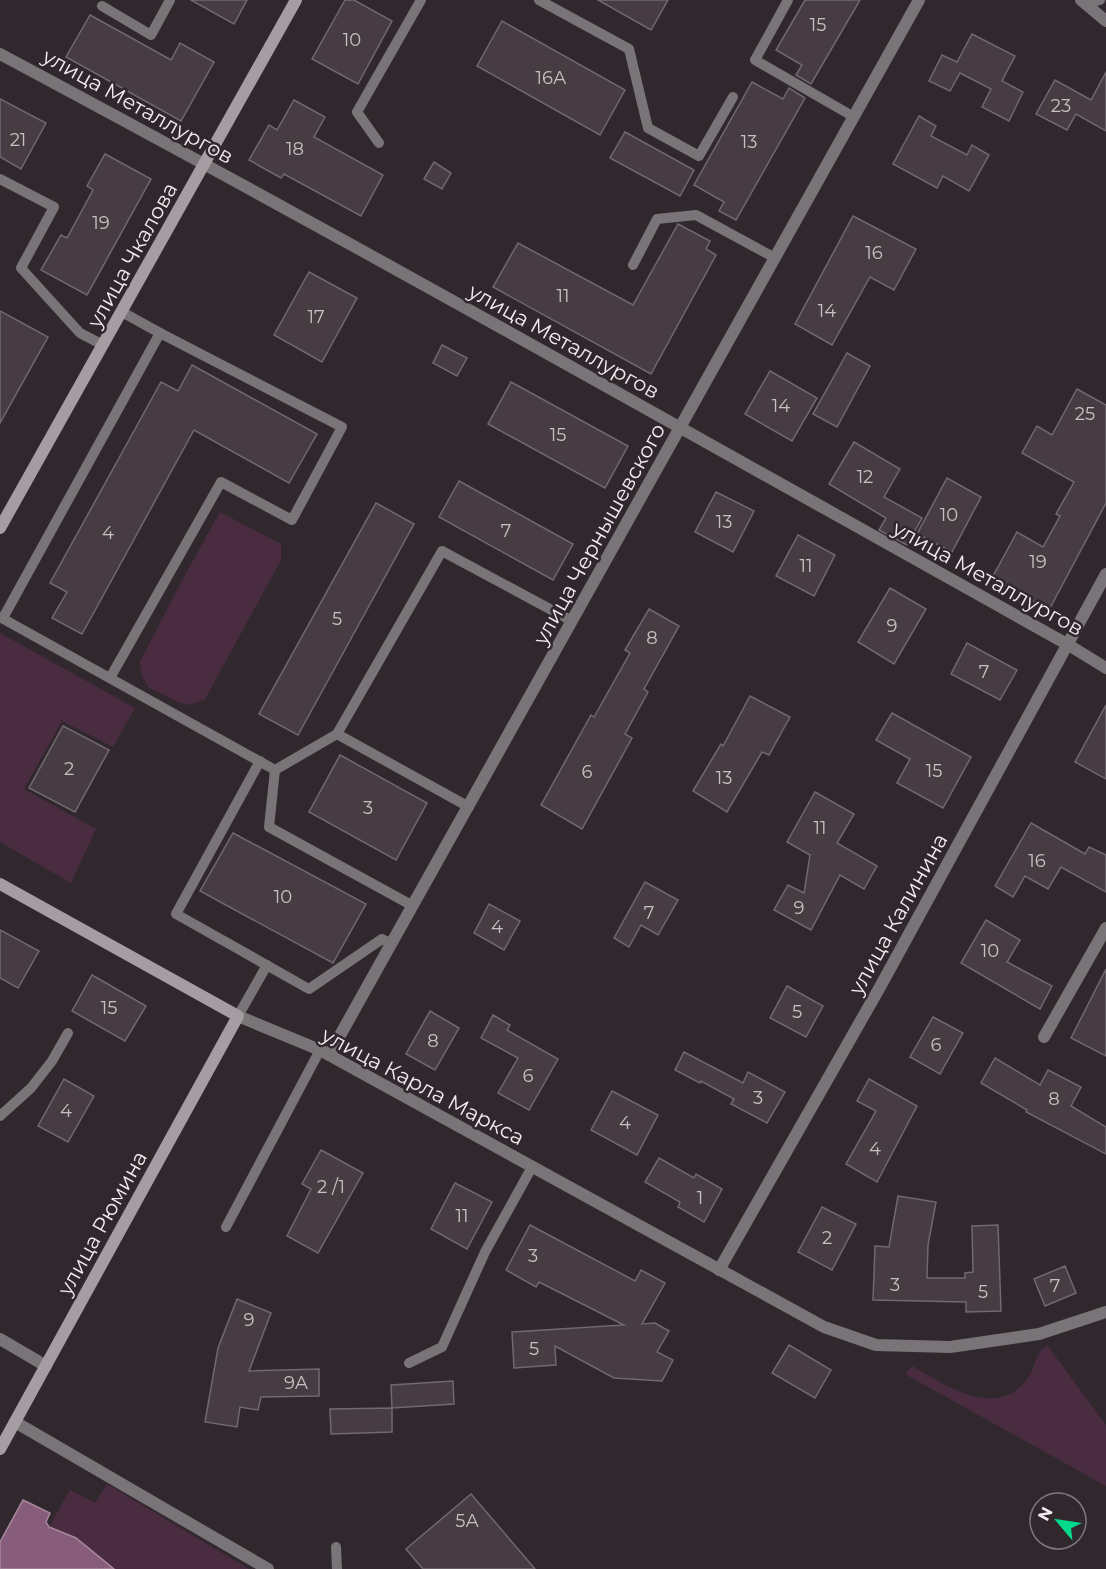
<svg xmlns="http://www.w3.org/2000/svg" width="1106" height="1569" viewBox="0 0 1106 1569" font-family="Montserrat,sans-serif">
  <rect width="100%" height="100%" fill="#31282e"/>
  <g fill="#4a2c41">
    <path d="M 220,512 L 281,544 L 281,560 L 205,699 L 190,705 L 181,703 L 149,688 L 142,676 L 140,662 L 179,586 Z"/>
    <path d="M 0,633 L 135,708 L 113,747 L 62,721 L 24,789 L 96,829 L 71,883 L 0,842 Z"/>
    <path d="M 1047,1345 L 1106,1425 L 1106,1486 L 905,1374 L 912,1366 C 945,1385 997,1421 1027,1379 C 1037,1366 1034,1354 1047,1345 Z"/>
    <path d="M 107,1484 L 249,1569 L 114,1569 L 49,1527 L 70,1490 L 95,1503 Z"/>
  </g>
  <path fill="#885d7b" stroke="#a8889e" stroke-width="1.5" d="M 23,1500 L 50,1513 L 46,1522 L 49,1527 L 76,1538 L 114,1569 L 0,1569 L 0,1542 Z"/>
  <g fill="#463c42" stroke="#72686f" stroke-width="1.5">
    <path d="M 191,0 L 247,0 L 234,24 Z"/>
    <path d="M 345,0 L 354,0 L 392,21 L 358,84 L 312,59 Z"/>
    <path d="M 598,0 L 668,0 L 651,30 Z"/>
    <path d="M 805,0 L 860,0 L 811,84 L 796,75 L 802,65 L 776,50 Z"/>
    <path d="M 90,15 L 171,60 L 180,43 L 214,62 L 181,121 L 66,57 Z"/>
    <path d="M 502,21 L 625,90 L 600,135 L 477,66 Z"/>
    <path d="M 972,34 L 1015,56 L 1002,81 L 1023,92 L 1009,121 L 982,107 L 991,89 L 960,73 L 950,91 L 929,81 L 942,55 L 957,62 Z"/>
    <path d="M 1106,72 L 1106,131 L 1076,114 L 1067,130 L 1036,114 L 1055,80 L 1091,100 Z"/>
    <path d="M 752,82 L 783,99 L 789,88 L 805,98 L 736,220 L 719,211 L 724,202 L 694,185 Z"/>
    <path d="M 0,99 L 46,123 L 21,169 L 0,157 Z"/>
    <path d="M 294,100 L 325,117 L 314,137 L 383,175 L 361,216 L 284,174 L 281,178 L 249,160 L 269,125 L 277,130 Z"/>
    <path d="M 919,116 L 936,126 L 931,136 L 967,155 L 972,145 L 989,155 L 969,191 L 943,176 L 937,188 L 893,164 Z"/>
    <path d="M 625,132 L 694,170 L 680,196 L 610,158 Z"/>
    <path d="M 105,154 L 151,179 L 87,295 L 41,270 L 61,235 L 67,238 L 93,190 L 87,186 Z"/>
    <path d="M 434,162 L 451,173 L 442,189 L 424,179 Z"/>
    <path d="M 853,216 L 916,249 L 894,290 L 870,277 L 832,345 L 795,324 Z"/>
    <path d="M 678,224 L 710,241 L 706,249 L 716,255 L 651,374 L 493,287 L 518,243 L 633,305 Z"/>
    <path d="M 309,272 L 357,298 L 322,362 L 274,335 Z"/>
    <path d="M 0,311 L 48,337 L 0,423 Z"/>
    <path d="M 442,345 L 467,358 L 457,376 L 433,363 Z"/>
    <path d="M 847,353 L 870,366 L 837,427 L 813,414 Z"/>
    <path d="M 192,365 L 317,434 L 289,483 L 194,430 L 82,634 L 52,618 L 67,592 L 50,583 L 161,382 L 178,391 Z"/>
    <path d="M 770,371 L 817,398 L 792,441 L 745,414 Z"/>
    <path d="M 511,382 L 628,446 L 605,488 L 488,424 Z"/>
    <path d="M 1077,389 L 1106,405 L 1106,503 L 1049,610 L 992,578 L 1017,532 L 1043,547 L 1060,516 L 1056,514 L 1074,482 L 1022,453 L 1037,426 L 1052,435 Z"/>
    <path d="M 854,442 L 900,469 L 884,497 L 922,518 L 907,545 L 879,530 L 886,518 L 829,484 Z"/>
    <path d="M 947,478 L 981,497 L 952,552 L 917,534 Z"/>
    <path d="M 459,481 L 573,544 L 553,580 L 439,517 Z"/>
    <path d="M 716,492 L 754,511 L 733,552 L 695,532 Z"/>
    <path d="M 376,503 L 414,524 L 298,735 L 259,714 Z"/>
    <path d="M 798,535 L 835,555 L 814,596 L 776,576 Z"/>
    <path d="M 890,588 L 926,609 L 894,664 L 858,642 Z"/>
    <path d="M 649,609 L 679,626 L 644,689 L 648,692 L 625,734 L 632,738 L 582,829 L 541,805 L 591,715 L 594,717 L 630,653 L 625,650 Z"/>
    <path d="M 967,643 L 1017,670 L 1000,700 L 951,674 Z"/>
    <path d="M 750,696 L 790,717 L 769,755 L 762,752 L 727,812 L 693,791 L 721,744 L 723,746 Z"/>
    <path d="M 1106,705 L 1106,779 L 1075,762 Z"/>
    <path d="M 892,713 L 971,757 L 943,808 L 897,783 L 910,759 L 876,740 Z"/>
    <path d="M 63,726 L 109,750 L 75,812 L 29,788 Z"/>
    <path d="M 340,755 L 427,803 L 396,860 L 309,812 Z"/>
    <path d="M 815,792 L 854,814 L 837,843 L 877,866 L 864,889 L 840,875 L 811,930 L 774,910 L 788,885 L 804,893 L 810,855 L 787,842 Z"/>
    <path d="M 1031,823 L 1085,854 L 1089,847 L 1106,855 L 1106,892 L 1061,867 L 1048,889 L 1025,876 L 1013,897 L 995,886 Z"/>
    <path d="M 233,833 L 366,904 L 333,963 L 200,891 Z"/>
    <path d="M 645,882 L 678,900 L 658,935 L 641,925 L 629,947 L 614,938 Z"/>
    <path d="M 489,904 L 520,921 L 504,950 L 474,933 Z"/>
    <path d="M 986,920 L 1020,940 L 1007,962 L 1052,986 L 1040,1009 L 961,963 Z"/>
    <path d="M 0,930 L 39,951 L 18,988 L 0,978 Z"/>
    <path d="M 1106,969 L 1106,1056 L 1071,1038 Z"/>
    <path d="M 92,975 L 146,1006 L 125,1041 L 72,1011 Z"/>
    <path d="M 787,986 L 823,1006 L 806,1037 L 770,1018 Z"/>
    <path d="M 430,1011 L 459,1028 L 435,1070 L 406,1054 Z"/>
    <path d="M 493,1015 L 510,1025 L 507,1030 L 558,1059 L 529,1110 L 498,1093 L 518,1058 L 481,1038 Z"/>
    <path d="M 933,1017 L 963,1033 L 940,1074 L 910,1057 Z"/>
    <path d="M 684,1052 L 743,1083 L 748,1072 L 785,1092 L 767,1123 L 731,1104 L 734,1099 L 701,1081 L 700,1083 L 675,1070 Z"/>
    <path d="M 995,1058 L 1040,1085 L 1048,1070 L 1081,1087 L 1071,1106 L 1106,1127 L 1106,1154 L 1026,1112 L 1027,1110 L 981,1083 Z"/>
    <path d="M 64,1079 L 94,1096 L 68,1142 L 38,1126 Z"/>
    <path d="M 869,1079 L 917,1106 L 877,1182 L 846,1164 L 876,1111 L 857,1101 Z"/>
    <path d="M 612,1091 L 658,1115 L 637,1155 L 591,1130 Z"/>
    <path d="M 321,1150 L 363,1173 L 318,1253 L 287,1236 L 311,1189 L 302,1184 Z"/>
    <path d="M 659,1158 L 694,1178 L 696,1174 L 722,1189 L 704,1222 L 678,1207 L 680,1202 L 645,1182 Z"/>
    <path d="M 455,1183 L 492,1202 L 467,1249 L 431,1229 Z"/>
    <path d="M 898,1196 L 936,1202 L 928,1245 L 927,1278 L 965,1278 L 965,1273 L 973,1272 L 972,1226 L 998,1225 L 1001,1311 L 966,1312 L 966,1302 L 873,1300 L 875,1246 L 889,1247 Z"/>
    <path d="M 822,1207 L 856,1224 L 832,1270 L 798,1252 Z"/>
    <path d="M 530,1225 L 635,1281 L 641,1270 L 665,1283 L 642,1324 L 655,1323 L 669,1331 L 657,1352 L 673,1360 L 662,1381 L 614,1378 L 555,1346 L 556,1365 L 514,1368 L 512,1332 L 624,1325 L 539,1282 L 536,1287 L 506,1270 Z"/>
    <path d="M 1065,1266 L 1076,1293 L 1045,1306 L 1034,1279 Z"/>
    <path d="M 237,1299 L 271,1313 L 249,1371 L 319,1369 L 319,1396 L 261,1397 L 258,1410 L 240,1407 L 237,1427 L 205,1422 L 218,1348 Z"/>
    <path d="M 789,1345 L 831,1370 L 815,1398 L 772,1373 Z"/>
    <path d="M 453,1381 L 454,1404 L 392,1408 L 391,1385 Z"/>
    <path d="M 392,1408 L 392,1432 L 331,1434 L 330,1409 Z"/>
    <path d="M 471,1494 L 535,1569 L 423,1569 L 406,1549 Z"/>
  </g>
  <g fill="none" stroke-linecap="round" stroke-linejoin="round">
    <g stroke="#797477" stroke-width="10">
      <path d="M 539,0 L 629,49 L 648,128 L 699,156 L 733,97"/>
      <path d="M 788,0 L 755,60 L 854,117"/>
      <path d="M 1086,4 L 1100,0"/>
      <path d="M 102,6 L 151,35 L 170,0"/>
      <path d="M 379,143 L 357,112 L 421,0"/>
      <path d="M 0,179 L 54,207 L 21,268 L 80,333 L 103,345"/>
      <path d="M 633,265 L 657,219 L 696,215 L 775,258"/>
      <path d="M 0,617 L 275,770"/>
      <path d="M 3,618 L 160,333 L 122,312"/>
      <path d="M 110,678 L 221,482 L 292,520 L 342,427 L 160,333"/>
      <path d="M 260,761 L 176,914 L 309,989 L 382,939 L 392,944"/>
      <path d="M 275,770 L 269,827 L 413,906"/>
      <path d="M 275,770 L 337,734"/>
      <path d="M 469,807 L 337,734 L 442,551 L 572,621"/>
      <path d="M 238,1016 L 267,965"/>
      <path d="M 0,1116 L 31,1088 L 52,1061 L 68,1033"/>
      <path d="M 226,1227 L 320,1050"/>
      <path d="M 409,1363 L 442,1347 L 485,1252 L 532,1167"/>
      <path d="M 336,1547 L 337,1569"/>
    </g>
    <g stroke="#797477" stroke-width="12">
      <path d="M 1081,0 L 1106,21"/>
      <path d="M 0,54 C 358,245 712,446 1067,644 L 1106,668"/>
      <path d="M 238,1016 L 320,1050 L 824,1327 L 876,1345 L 950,1347 L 1039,1334 L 1106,1312"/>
      <path d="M 1044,1037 L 1106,928"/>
      <path d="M 329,1055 L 919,0"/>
      <path d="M 719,1270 L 880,987 L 1106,574"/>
      <path d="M 0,1339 L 46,1366"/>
      <path d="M 15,1422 L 268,1569"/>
    </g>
    <g stroke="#a59da2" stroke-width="12">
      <path d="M 0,528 L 296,0"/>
      <path d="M 0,884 L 238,1016 L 0,1449"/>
    </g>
  </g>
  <g text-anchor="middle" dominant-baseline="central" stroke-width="5" stroke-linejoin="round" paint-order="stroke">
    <g font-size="18" fill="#c8c0c4">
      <text x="818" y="25">15</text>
      <text x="352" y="40">10</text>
      <text x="551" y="78">16А</text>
      <text x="1061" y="106">23</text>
      <text x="18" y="140">21</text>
      <text x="749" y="142">13</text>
      <text x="295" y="149">18</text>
      <text x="101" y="223">19</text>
      <text x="874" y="253">16</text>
      <text x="563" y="296">11</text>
      <text x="827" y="311">14</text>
      <text x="316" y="317">17</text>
      <text x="781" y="406">14</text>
      <text x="1085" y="414">25</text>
      <text x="558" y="435">15</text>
      <text x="865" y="477">12</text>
      <text x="949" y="515">10</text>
      <text x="724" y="522">13</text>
      <text x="506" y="531">7</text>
      <text x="108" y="533">4</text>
      <text x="1038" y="562">19</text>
      <text x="806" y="566">11</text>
      <text x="337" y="619">5</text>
      <text x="892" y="626">9</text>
      <text x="652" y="638">8</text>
      <text x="984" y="672">7</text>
      <text x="69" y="769">2</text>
      <text x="934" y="771">15</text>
      <text x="587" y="772">6</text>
      <text x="724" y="778">13</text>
      <text x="368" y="808">3</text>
      <text x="820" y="828">11</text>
      <text x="1037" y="861">16</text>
      <text x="283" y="897">10</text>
      <text x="799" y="908">9</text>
      <text x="649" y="913">7</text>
      <text x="497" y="927">4</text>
      <text x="990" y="951">10</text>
      <text x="109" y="1008">15</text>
      <text x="797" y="1012">5</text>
      <text x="433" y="1041">8</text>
      <text x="936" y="1045">6</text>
      <text x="528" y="1076">6</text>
      <text x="758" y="1098">3</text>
      <text x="1054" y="1099">8</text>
      <text x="66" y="1111">4</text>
      <text x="625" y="1123">4</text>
      <text x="875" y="1149">4</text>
      <text x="331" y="1187">2 /1</text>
      <text x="700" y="1198">1</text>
      <text x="462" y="1216">11</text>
      <text x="827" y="1238">2</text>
      <text x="533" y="1256">3</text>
      <text x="895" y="1285">3</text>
      <text x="1055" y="1286">7</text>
      <text x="983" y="1292">5</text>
      <text x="249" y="1320">9</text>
      <text x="534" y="1349">5</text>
      <text x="296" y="1383">9А</text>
      <text x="467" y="1521">5А</text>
    </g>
    <g font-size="21" fill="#f3ecf0" stroke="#31282e">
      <text transform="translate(138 106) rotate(29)">улица Металлургов</text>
      <text transform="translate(132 255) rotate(-61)">улица Чкалова</text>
      <text transform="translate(564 341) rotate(29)">улица Металлургов</text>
      <text transform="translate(599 534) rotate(-61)">улица Чернышевского</text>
      <text transform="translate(988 578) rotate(29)">улица Металлургов</text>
      <text transform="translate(898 914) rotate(-61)">улица Калинина</text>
      <text transform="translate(423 1086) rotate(28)">улица Карла Маркса</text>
      <text transform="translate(102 1223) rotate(-61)">улица Рюмина</text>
    </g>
  </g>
  <g transform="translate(1058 1521) rotate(299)"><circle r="28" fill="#31282e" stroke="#7f767c" stroke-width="1.5"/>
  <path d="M0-4.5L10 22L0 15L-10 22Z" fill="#03d98b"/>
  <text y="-9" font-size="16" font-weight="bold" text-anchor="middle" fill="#f3ecf0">N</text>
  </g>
</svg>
